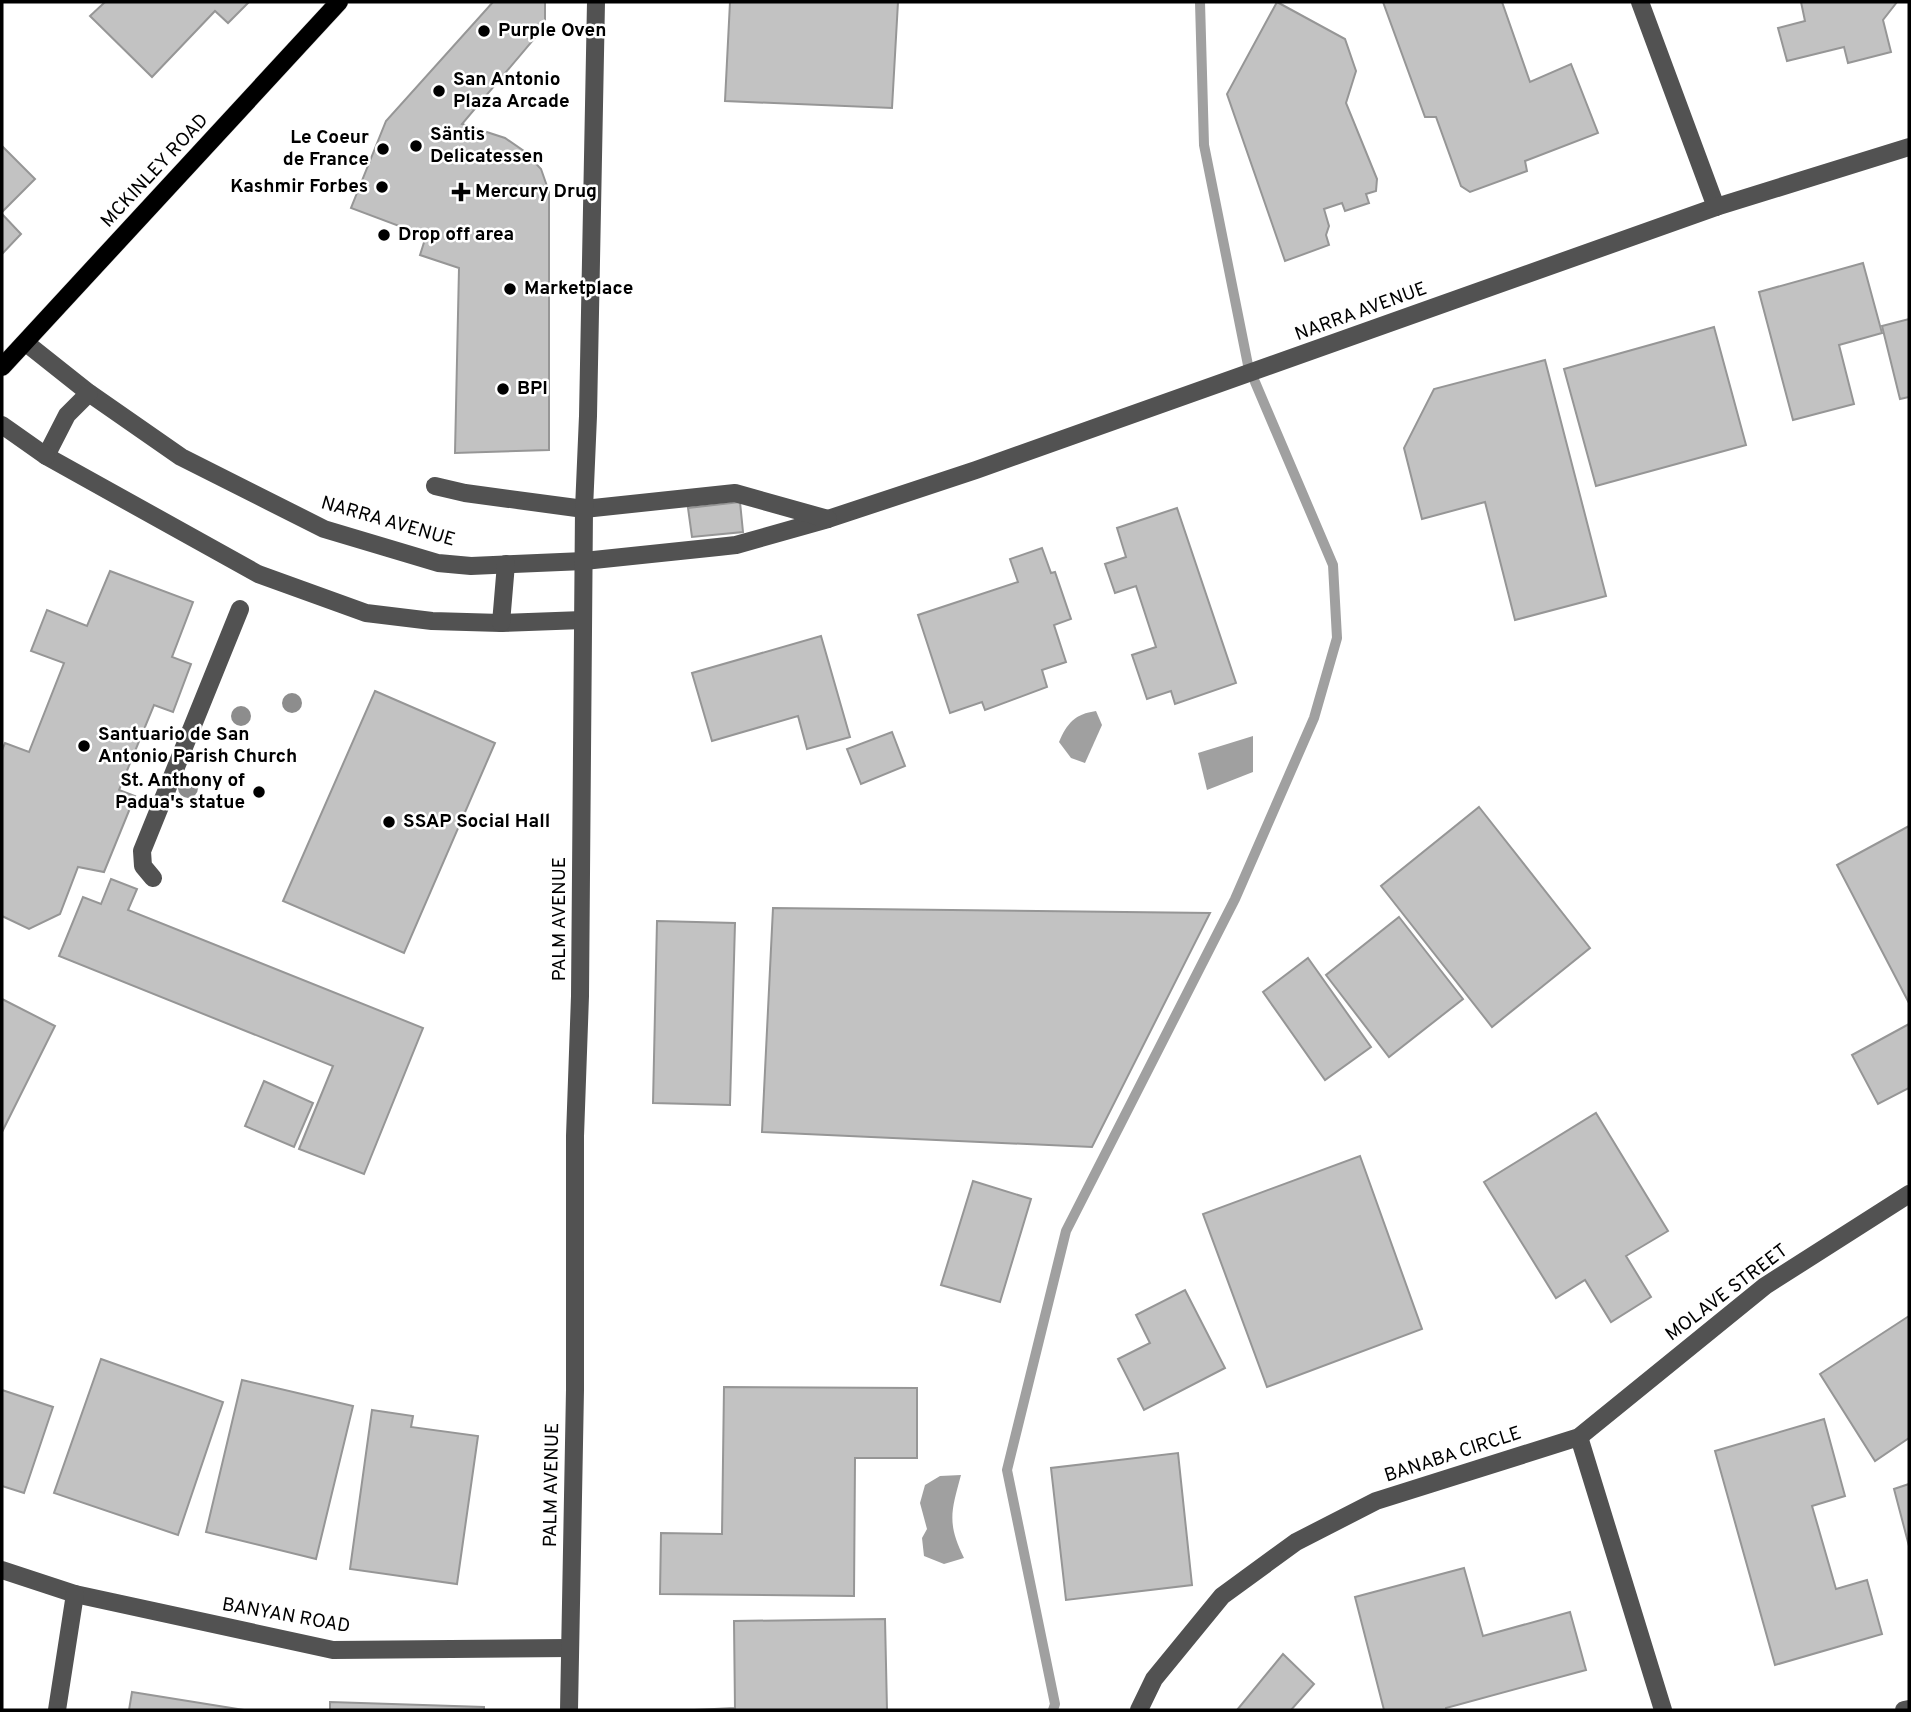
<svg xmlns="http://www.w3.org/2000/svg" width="1911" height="1712" viewBox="0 0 1911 1712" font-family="Overpass,sans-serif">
  <rect width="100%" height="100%" fill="#fff"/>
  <g fill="#a0a0a0">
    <path d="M 1096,711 L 1102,725 L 1085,763 L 1071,758 L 1059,742 C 1067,723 1075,714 1096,711 Z"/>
    <path d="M 1253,736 L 1253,772 L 1207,790 L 1198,753 Z"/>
    <path d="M 961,1475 C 951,1512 947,1523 964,1558 L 944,1564 L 924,1556 L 922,1538 L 927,1529 L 920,1503 L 925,1485 L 940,1476 Z"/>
  </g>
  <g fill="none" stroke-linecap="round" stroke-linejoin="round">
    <g stroke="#a0a0a0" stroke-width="10">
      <path d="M 1200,2 L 1204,145 L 1248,365"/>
      <path d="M 1053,1710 L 1055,1704 L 1007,1470 L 1066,1231 L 1235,899 L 1314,718 L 1337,638 L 1333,565 L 1255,382"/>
    </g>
  </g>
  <g fill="#c2c2c2" stroke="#969696" stroke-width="2">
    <path d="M 105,2 L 249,2 L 228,23 L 215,11 L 152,77 L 90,16 Z"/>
    <path d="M 493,2 L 545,2 L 545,26 L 462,124 L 505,138 L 524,151 L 541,169 L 549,192 L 549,450 L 455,453 L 459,268 L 420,255 L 426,236 L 351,208 L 386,121 Z"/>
    <path d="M 730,2 L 898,2 L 892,108 L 725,101 Z"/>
    <path d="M 1277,2 L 1345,39 L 1356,71 L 1346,103 L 1377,179 L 1376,191 L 1366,194 L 1369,203 L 1345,211 L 1342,203 L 1324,209 L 1329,226 L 1326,235 L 1329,245 L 1285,261 L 1227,94 Z"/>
    <path d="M 1383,2 L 1502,2 L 1530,82 L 1571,64 L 1598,133 L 1525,161 L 1527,171 L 1470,192 L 1461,186 L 1436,117 L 1425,117 Z"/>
    <path d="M 1801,2 L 1897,2 L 1883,20 L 1891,52 L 1848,63 L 1844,47 L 1787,61 L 1778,28 L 1805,21 Z"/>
    <path d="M 2,146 L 35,179 L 2,212 Z"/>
    <path d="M 2,214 L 21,234 L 2,254 Z"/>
    <path d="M 1863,263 L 1882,333 L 1839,345 L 1854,404 L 1793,420 L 1759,292 Z"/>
    <path d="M 1909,319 L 1909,397 L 1900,399 L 1882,326 Z"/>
    <path d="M 1714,327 L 1746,445 L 1596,486 L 1564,369 Z"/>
    <path d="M 1545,360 L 1606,596 L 1515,620 L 1485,502 L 1422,519 L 1404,448 L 1434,389 Z"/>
    <path d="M 740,502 L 743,532 L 692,537 L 688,508 Z"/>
    <path d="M 1177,508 L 1236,683 L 1175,704 L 1171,691 L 1147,699 L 1132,655 L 1156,647 L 1136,586 L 1115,593 L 1105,564 L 1126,557 L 1117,528 Z"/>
    <path d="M 1042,548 L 1051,573 L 1055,572 L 1071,619 L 1054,625 L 1066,662 L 1042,670 L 1047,687 L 985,710 L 982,702 L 950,713 L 918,615 L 1018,582 L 1010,559 Z"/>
    <path d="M 110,571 L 193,602 L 172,657 L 191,664 L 173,712 L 154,705 L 119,790 L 135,796 L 104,872 L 78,867 L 60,914 L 29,929 L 2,916 L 2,750 L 5,743 L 29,752 L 64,663 L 31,651 L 47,610 L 87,626 Z"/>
    <path d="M 821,636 L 850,737 L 807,749 L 798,716 L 712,741 L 692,673 Z"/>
    <path d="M 375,691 L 495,743 L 404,953 L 283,901 Z"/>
    <path d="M 892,732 L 905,766 L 861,784 L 847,749 Z"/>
    <path d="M 1479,807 L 1590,948 L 1492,1027 L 1381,886 Z"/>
    <path d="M 1909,826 L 1909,1003 L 1837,865 Z"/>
    <path d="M 111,879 L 137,889 L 128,910 L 423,1028 L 364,1174 L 299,1149 L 333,1066 L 59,956 L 83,897 L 101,904 Z"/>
    <path d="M 773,908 L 1210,913 L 1092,1147 L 762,1132 Z"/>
    <path d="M 1399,917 L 1463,999 L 1389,1057 L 1326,975 Z"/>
    <path d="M 657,921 L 735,923 L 730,1105 L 653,1103 Z"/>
    <path d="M 1308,958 L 1371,1047 L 1325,1080 L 1263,992 Z"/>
    <path d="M 2,999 L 55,1026 L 2,1132 Z"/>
    <path d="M 1909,1024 L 1909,1088 L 1878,1104 L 1852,1055 Z"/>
    <path d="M 264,1081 L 313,1103 L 294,1147 L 245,1126 Z"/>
    <path d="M 1596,1113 L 1668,1231 L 1626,1256 L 1651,1297 L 1611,1322 L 1585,1280 L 1556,1298 L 1484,1182 Z"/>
    <path d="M 1360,1156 L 1422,1329 L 1267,1387 L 1203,1214 Z"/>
    <path d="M 973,1181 L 1031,1199 L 1000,1302 L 941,1285 Z"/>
    <path d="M 1185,1290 L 1225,1368 L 1144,1410 L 1118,1359 L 1150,1343 L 1136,1315 Z"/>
    <path d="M 1909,1316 L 1909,1438 L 1875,1461 L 1820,1374 Z"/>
    <path d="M 101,1359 L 223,1402 L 178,1535 L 54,1493 Z"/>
    <path d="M 242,1380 L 353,1406 L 316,1559 L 206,1532 Z"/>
    <path d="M 724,1387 L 917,1388 L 917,1458 L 855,1458 L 854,1596 L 660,1594 L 661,1533 L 722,1534 Z"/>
    <path d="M 2,1390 L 53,1407 L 24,1493 L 2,1486 Z"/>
    <path d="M 372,1410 L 413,1416 L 411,1427 L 478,1436 L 457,1584 L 350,1569 Z"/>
    <path d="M 1824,1419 L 1845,1496 L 1812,1506 L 1836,1589 L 1867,1580 L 1882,1634 L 1775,1665 L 1715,1451 Z"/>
    <path d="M 1178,1453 L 1192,1585 L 1066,1600 L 1051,1468 Z"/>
    <path d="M 1909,1484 L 1909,1546 L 1894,1489 Z"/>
    <path d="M 1464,1568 L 1483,1636 L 1570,1612 L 1586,1670 L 1446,1708 L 1446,1710 L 1384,1710 L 1355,1597 Z"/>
    <path d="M 885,1619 L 887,1710 L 694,1710 L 735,1708 L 734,1621 Z"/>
    <path d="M 1283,1654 L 1314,1684 L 1291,1710 L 1237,1710 Z"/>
    <path d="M 132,1692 L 244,1710 L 129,1710 Z"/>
    <path d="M 330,1702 L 484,1707 L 484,1710 L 330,1710 Z"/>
  </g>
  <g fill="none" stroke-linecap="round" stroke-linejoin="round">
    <defs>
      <path id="major" d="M 2,367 L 339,2"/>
    </defs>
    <use href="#major" stroke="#dbdbdb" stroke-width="19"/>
    <g stroke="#525252" stroke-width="18">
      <path d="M 1640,2 L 1716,207"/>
      <path d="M 26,343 L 89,393 L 181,457 L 324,529 L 438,563 L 471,566 L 584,561 L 718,547 L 736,545 L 828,519 L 976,470 L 1716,207 L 1909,147"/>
      <path d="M 89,393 L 67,415 L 46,456 L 258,574 L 366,613 L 432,621 L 501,623 L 583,620"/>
      <path d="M 2,425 L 46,456"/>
      <path d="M 435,486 L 465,493 L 584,509 L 735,493 L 828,519"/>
      <path d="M 501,623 L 506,564"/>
      <path d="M 153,878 L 143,866 L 142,851 L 240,609"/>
      <path d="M 1579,1437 L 1663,1710"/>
      <path d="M 2,1570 L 75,1594 L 333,1650 L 570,1648"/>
      <path d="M 57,1710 L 75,1594"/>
      <path d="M 569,1710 L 575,1390 L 575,1136 L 580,996 L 584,509 L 588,416 L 596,2"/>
      <path d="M 1139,1710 L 1154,1679 L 1222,1596 L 1296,1542 L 1376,1501 L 1579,1437 L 1765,1286 L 1909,1194"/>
      <path d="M 1904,1710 L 1909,1709"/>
    </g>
    <use href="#major" stroke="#000" stroke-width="18"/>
  </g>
  <g fill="#8d8d8d">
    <circle cx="292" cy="703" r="10"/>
    <circle cx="241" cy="716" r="10"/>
    <circle cx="188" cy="788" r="10"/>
  </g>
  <g fill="#000" stroke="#fff" stroke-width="2.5">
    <circle cx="484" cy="31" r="7"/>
    <circle cx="439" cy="91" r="7"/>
    <circle cx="416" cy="146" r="7"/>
    <circle cx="383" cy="149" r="7"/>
    <circle cx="382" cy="187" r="7"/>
    <path d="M457.5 181.5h7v7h7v7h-7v7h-7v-7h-7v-7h7z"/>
    <circle cx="384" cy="235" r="7"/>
    <circle cx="510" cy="289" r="7"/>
    <circle cx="503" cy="389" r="7"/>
    <circle cx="84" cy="746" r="7"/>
    <circle cx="259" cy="792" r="7"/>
    <circle cx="389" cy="822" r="7"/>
  </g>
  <g text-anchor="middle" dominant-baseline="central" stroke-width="5" stroke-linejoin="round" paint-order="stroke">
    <g font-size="19" font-weight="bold" fill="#000" stroke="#fff" text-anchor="start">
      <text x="498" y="31">Purple Oven</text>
      <text x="453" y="80">San Antonio<tspan x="453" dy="22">Plaza Arcade</tspan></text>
      <text x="430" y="135">Säntis<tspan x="430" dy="22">Delicatessen</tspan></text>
      <text x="369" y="138" text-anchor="end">Le Coeur<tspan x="369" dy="22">de France</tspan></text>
      <text x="368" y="187" text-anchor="end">Kashmir Forbes</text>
      <text x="475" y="192">Mercury Drug</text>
      <text x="398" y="235">Drop off area</text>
      <text x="524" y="289">Marketplace</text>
      <text x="517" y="389">BPI</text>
      <text x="98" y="735">Santuario de San<tspan x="98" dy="22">Antonio Parish Church</tspan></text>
      <text x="245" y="781" text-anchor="end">St. Anthony of<tspan x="245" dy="22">Padua's statue</tspan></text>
      <text x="403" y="822">SSAP Social Hall</text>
    </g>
    <g font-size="19" fill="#000" stroke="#fff">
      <text transform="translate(155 171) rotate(-47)">MCKINLEY ROAD</text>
      <text transform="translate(1361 312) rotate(-20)">NARRA AVENUE</text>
      <text transform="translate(388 522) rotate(16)">NARRA AVENUE</text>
      <text transform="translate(560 919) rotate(-90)">PALM AVENUE</text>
      <text transform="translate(1727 1293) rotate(-37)">MOLAVE STREET</text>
      <text transform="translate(1453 1455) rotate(-18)">BANABA CIRCLE</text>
      <text transform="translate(552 1485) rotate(-89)">PALM AVENUE</text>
      <text transform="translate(286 1616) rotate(10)">BANYAN ROAD</text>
    </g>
  </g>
  <rect width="1911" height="1712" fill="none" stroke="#000000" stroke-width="7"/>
</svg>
